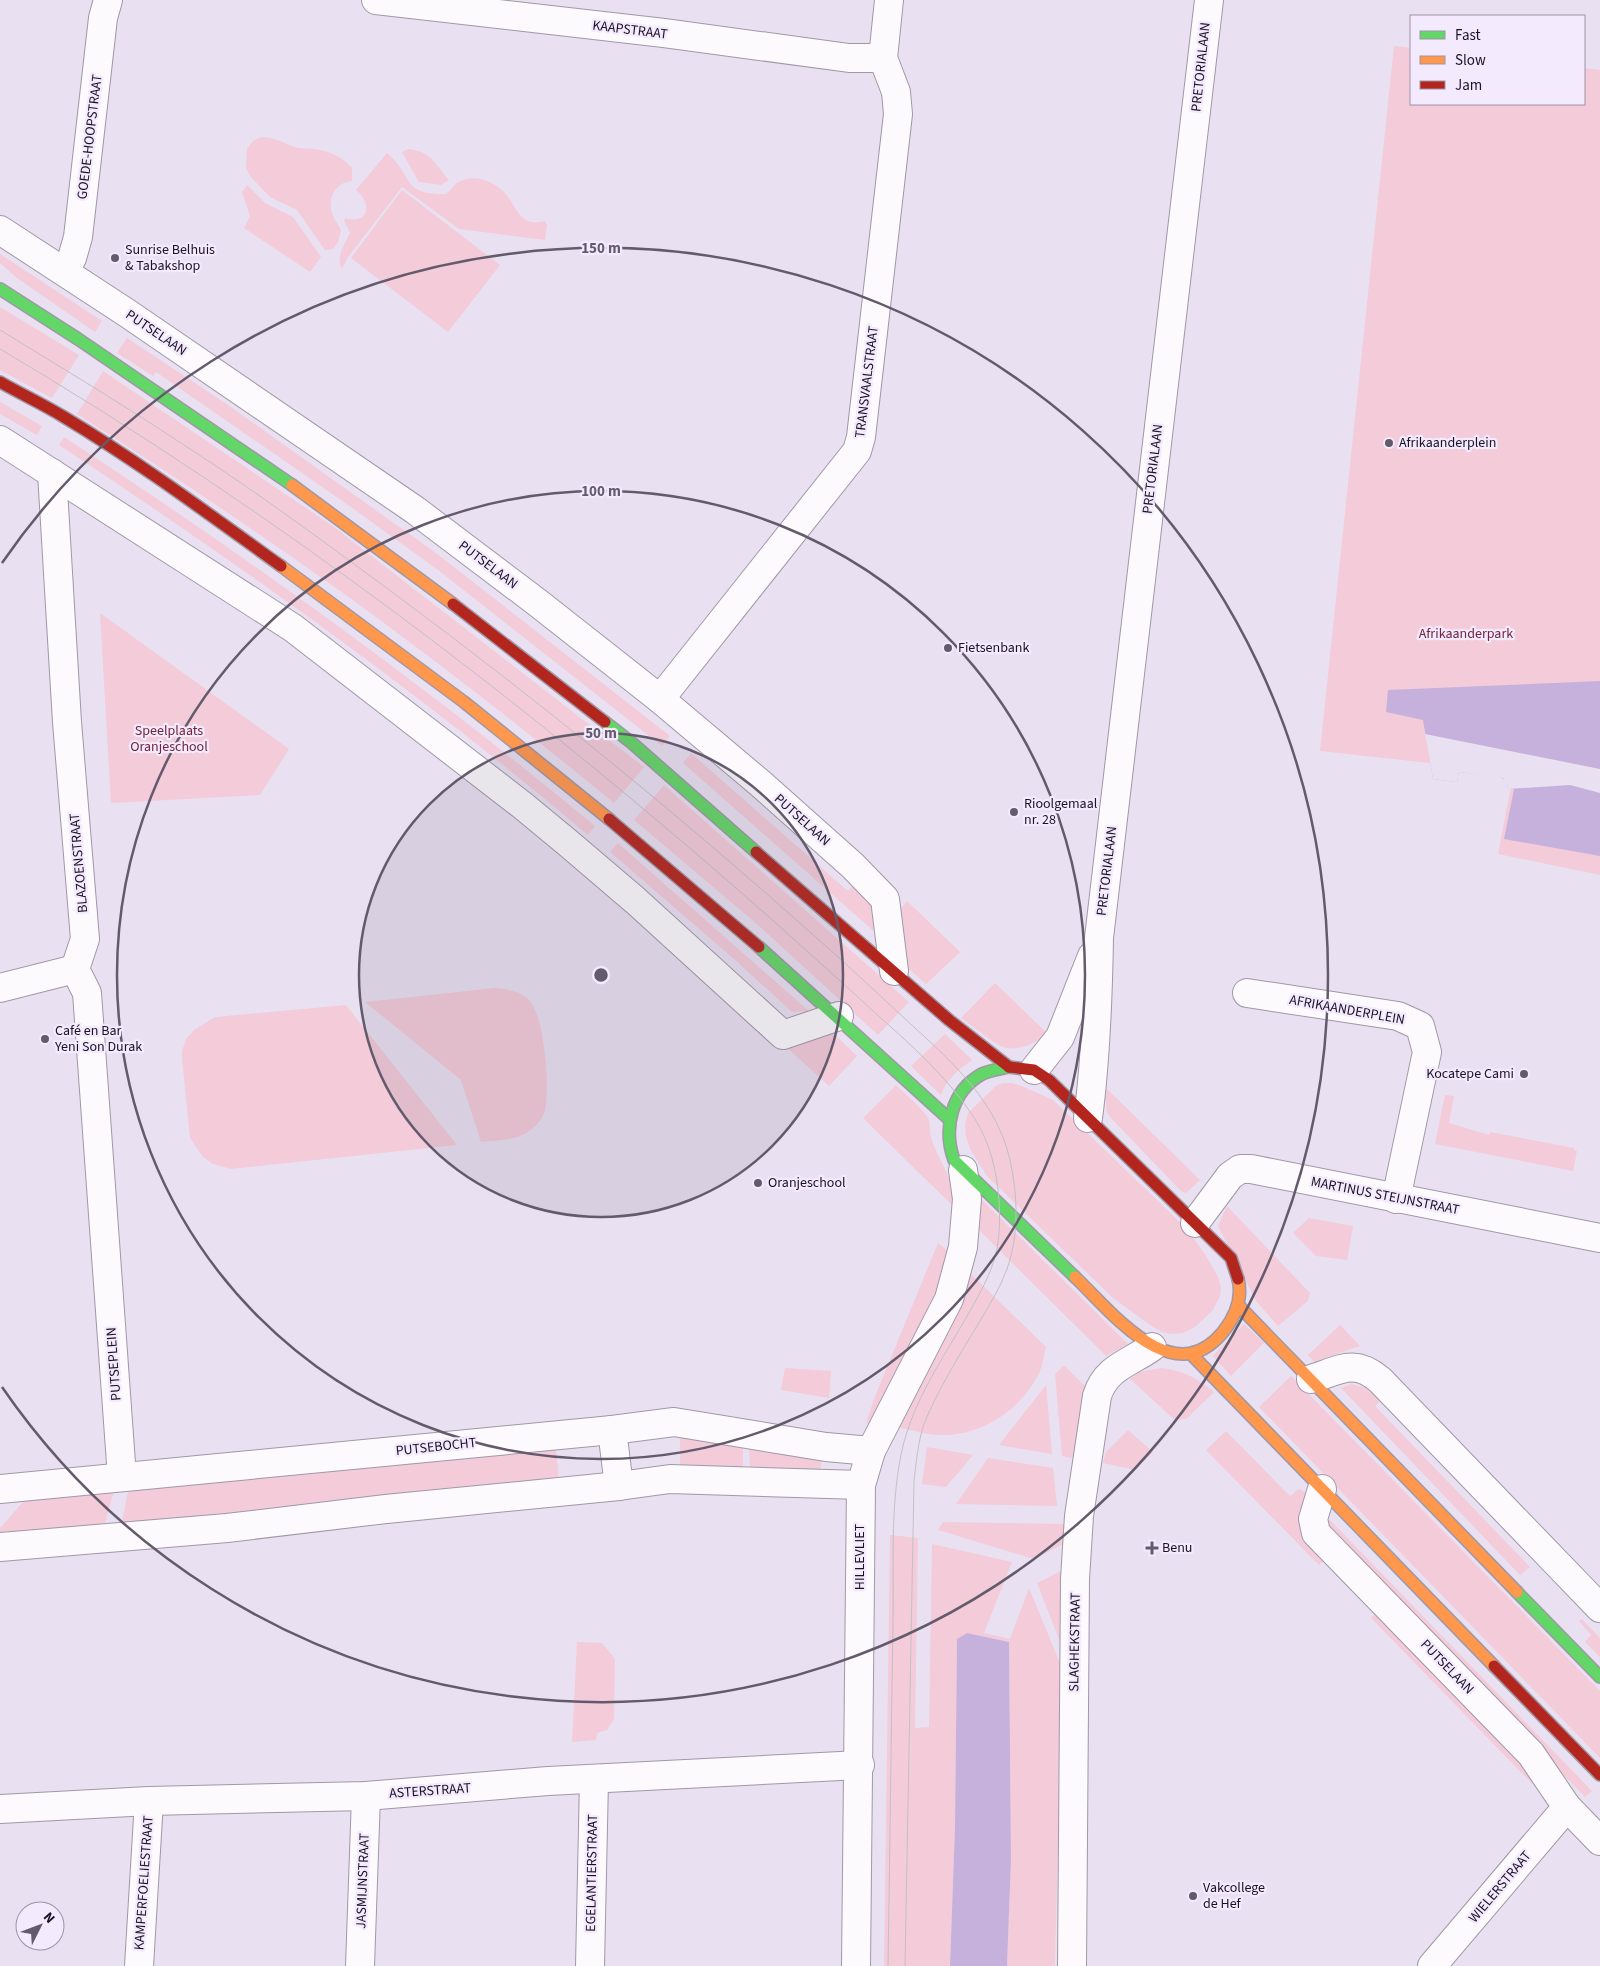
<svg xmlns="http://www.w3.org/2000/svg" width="1600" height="1966" viewBox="0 0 1600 1966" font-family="'Source Sans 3',sans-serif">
  <rect width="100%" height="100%" fill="#e9e1f1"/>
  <g fill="#f3cbd9">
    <path d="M 1394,46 L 1411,48 L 1411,104 L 1584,104 L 1584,68 L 1600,70 L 1600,875 L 1498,854 L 1513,776 L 1429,763 L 1320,751 Z"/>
    <path d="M 261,137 C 274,137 283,143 295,147 C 301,149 308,148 314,149 C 330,151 341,156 352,168 L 352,181 C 338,182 329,194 331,209 C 332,216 338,224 341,230 L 338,242 L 333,249 L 325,250 L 297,210 L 270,197 L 250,176 L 246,168 L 247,149 L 253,141 Z"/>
    <path d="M 408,149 C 432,152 434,163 449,180 L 441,185 L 419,182 L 402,152 Z"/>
    <path d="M 387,153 C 414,175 400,195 446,194 C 450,191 453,186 457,183 C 472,173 492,180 504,192 C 518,206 518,228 545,221 L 547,225 L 545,240 L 459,229 L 402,187 L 348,257 L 342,269 C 335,257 345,244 350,233 L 344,221 L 345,218 C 369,225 373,204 356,190 Z"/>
    <path d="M 247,185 L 265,203 L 293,217 L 321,257 L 310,272 L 244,228 L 250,216 L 242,192 Z"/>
    <path d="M 402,190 L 500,265 L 448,332 L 351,258 Z"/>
    <path d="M 0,254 L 102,321 L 95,332 L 17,278 L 0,263 Z"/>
    <path d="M 0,307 L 79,355 L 52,398 L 0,370 Z"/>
    <path d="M 127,338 L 228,405 L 436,553 L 670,736 L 662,746 L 438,570 L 351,507 L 156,372 L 153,376 L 117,353 Z"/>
    <path d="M 103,371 L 334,527 L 644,767 L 614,803 C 496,706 374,612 247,526 C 191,487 134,451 77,414 Z"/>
    <path d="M 0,402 L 42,426 L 37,435 L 0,414 Z"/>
    <path d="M 64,437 C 248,557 426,686 595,826 L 588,835 C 420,693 242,566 59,445 Z"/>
    <path d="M 100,613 L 289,749 L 260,795 L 111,803 Z"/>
    <path d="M 691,753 L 848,891 L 856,882 L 870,894 L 877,934 L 683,763 Z"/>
    <path d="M 664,785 L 909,1002 L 878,1035 L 758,925 L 634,820 Z"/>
    <path d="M 618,843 L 809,1011 L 792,1012 L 734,959 L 610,852 Z"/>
    <path d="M 907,901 L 960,952 L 926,984 L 901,962 L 898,912 Z"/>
    <path d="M 995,983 L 1047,1033 C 1037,1043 1018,1052 1003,1047 C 995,1044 970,1024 961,1018 Z"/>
    <path d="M 494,988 C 508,989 520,991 529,1000 C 545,1016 550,1090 545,1111 C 543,1118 537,1125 532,1129 C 518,1141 498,1140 481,1142 L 461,1080 L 365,1002 Z"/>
    <path d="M 346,1005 L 457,1145 L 231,1169 L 213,1164 L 203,1157 L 190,1138 L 182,1059 L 182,1051 L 186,1039 L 194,1030 L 215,1017 Z"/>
    <path d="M 833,1033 L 857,1056 L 829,1086 L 785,1046 Z"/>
    <path d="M 945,1034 L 972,1060 C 959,1069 946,1080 941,1095 L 911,1066 Z"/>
    <path d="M 1003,1083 L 1012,1083 L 1024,1087 L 1053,1100 L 1188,1230 L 1208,1259 L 1218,1277 L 1221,1288 L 1220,1296 L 1213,1310 L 1195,1327 L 1183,1333 L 1171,1334 L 1162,1332 L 1150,1325 L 1113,1298 L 987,1176 L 970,1149 L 966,1137 L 965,1124 L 968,1113 L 997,1085 Z"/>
    <path d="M 896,1085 C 906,1095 920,1106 928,1118 C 931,1123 929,1131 931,1137 C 937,1160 957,1181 953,1206 L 863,1118 Z"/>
    <path d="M 1104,1086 L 1200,1180 L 1186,1193 L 1182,1192 L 1110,1117 L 1107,1112 Z"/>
    <path d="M 1445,1095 L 1454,1096 L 1449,1123 L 1489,1135 L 1490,1132 L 1574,1148 L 1574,1150 L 1577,1151 L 1573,1171 L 1435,1144 Z"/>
    <path d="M 978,1196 L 1128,1344 L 1106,1356 L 975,1226 Z"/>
    <path d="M 1227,1206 L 1310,1293 L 1308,1301 L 1278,1326 L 1256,1301 L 1218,1226 Z"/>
    <path d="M 1309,1218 L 1353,1226 L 1347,1260 L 1316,1256 L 1293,1233 Z"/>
    <path d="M 938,1243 L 949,1252 L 946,1282 L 873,1424 L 866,1423 L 874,1399 Z"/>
    <path d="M 968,1271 L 1046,1347 C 1044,1355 1043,1365 1039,1373 C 1022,1408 985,1434 945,1435 C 929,1436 908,1429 892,1426 Z"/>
    <path d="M 1244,1324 L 1264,1343 L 1231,1376 L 1213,1356 Z"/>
    <path d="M 1340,1325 L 1360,1346 L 1319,1360 L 1316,1364 L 1308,1355 Z"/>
    <path d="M 1064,1365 L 1089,1390 L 1076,1459 L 1062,1456 L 1055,1374 Z"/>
    <path d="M 785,1368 L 831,1371 L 829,1398 L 781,1390 Z"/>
    <path d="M 1161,1368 C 1182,1370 1197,1378 1214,1392 L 1186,1419 L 1175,1420 L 1130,1379 L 1139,1372 Z"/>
    <path d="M 1291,1376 L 1600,1691 L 1600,1758 L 1259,1407 Z"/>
    <path d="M 1351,1384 L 1368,1388 L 1382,1399 L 1375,1406 L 1530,1567 L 1520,1575 L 1341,1388 Z"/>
    <path d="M 1046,1385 L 1052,1454 L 999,1445 Z"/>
    <path d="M 1128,1430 L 1153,1452 L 1135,1470 L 1103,1463 L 1106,1452 Z"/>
    <path d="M 1226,1431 L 1290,1496 L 1299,1489 L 1306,1493 L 1300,1529 L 1324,1560 L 1319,1565 L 1206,1450 Z"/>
    <path d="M 682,1435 L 743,1446 L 743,1466 L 740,1469 L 684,1468 L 680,1465 L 680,1439 Z"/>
    <path d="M 749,1446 L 822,1458 L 820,1471 L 750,1468 Z"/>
    <path d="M 552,1447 L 556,1450 L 559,1482 L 121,1526 L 129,1487 Z"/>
    <path d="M 927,1447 L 973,1455 L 946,1487 L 922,1484 Z"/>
    <path d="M 988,1458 L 1053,1468 L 1057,1506 L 956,1504 Z"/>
    <path d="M 114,1490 L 104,1527 L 0,1536 L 0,1528 L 24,1501 Z"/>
    <path d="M 1329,1519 L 1592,1791 L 1585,1797 L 1327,1530 Z"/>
    <path d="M 943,1522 L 1068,1524 L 1067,1542 L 1034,1559 L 938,1530 Z"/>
    <path d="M 890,1535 L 918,1538 L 915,1728 L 929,1727 L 932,1544 L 1012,1562 L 984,1633 L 1010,1639 L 1029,1588 L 1062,1668 L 1055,1966 L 1007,1966 L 1011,1859 L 1009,1642 L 967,1633 L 957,1640 L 955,1826 L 950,1966 L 884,1966 Z"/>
    <path d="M 1067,1568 L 1066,1657 L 1037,1583 Z"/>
    <path d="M 1378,1611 L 1527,1764 L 1548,1800 L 1371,1618 Z"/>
    <path d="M 1582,1619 L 1600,1638 L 1600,1657 L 1585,1642 L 1591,1635 L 1579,1621 Z"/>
    <path d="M 577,1642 L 602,1643 L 615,1659 L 614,1719 L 607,1730 L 597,1733 L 596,1740 L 572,1742 Z"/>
  </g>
  <g fill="#c6b1dc">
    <path d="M 1600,681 L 1600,856 L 1504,839 L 1514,789 L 1508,789 L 1507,781 L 1500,777 L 1459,772 L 1457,782 L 1433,779 L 1423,720 L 1386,712 L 1388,690 Z"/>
    <path d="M 967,1633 L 1009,1642 L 1011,1859 L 1007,1966 L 950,1966 L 955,1826 L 957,1639 Z"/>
  </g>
  <path fill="#e9e1f1" d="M 1425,734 L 1600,769 L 1600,793 L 1570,785 L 1508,789 L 1507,783 L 1503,778 L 1459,772 L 1457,782 L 1433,779 Z"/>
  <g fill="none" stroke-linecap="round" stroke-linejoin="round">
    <defs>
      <g id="street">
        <path d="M 376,0 L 664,33 L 849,58 L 883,58"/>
        <path d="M 0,230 L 127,313 L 415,510 L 538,603 L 660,699 L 761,784 L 853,866 L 885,899 L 894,971"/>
        <path d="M 64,271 L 72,258 L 78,237 L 103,18 L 108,0"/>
        <path d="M 0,440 L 293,628 L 522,805 L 568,843 L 636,901 L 783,1035 L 839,1016"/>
        <path d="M 52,473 L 67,722 L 85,939 L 75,969 L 87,993 L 122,1477"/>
        <path d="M 660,699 L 857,451 L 861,437 L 898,114 L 896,92 L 883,58 L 889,0"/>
        <path d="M 0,988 L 75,969"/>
        <path d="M 1247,993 L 1398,1016 L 1420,1026 L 1427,1052 L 1396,1199"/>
        <path d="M 1034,1070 L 1060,1037 L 1092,956"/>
        <path d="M 1088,1118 C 1096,1058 1098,999 1099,938 L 1209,0"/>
        <path d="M 1195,1223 L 1230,1176 L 1240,1169 L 1251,1169 L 1600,1238"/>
        <path d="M 1311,1379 C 1340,1370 1354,1358 1380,1380 L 1600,1608"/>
        <path d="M 612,1430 L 619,1486"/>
        <path d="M 0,1489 L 612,1430 L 674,1422 L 826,1447 L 871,1451"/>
        <path d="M 1322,1489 L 1313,1519 L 1316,1533 L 1531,1754 L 1567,1807 L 1600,1841"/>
        <path d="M 0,1547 L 227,1528 L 386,1509 L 619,1486 L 670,1479 L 861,1485"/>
        <path d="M 0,1809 L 149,1801 L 366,1796 L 548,1781 L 860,1765"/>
        <path d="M 139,1966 L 149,1801"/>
        <path d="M 360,1966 L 366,1796"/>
        <path d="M 590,1966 L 594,1780"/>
        <path d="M 856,1966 L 861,1485 L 871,1451 L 949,1299 L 963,1247 L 967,1199 L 963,1170"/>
        <path d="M 1072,1966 L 1075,1579 L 1079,1516 L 1097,1396 C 1106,1367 1130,1363 1152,1347"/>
        <path d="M 1432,1966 L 1567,1807"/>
      </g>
      <g id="fast">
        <path d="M 0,289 L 78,339 L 292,485"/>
        <path d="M 605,722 L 632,743 L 756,852"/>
        <path d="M 759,947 L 949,1119"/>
        <path d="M 1009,1067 C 1000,1069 991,1070 982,1074 C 951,1091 943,1129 954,1160 L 1075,1277"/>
        <path d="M 1517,1592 L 1600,1677"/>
      </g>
      <g id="slow">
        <path d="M 292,485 L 453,604"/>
        <path d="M 281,566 L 464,702 L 609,819"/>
        <path d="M 1075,1277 C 1111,1311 1173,1393 1223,1332 C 1235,1317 1243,1299 1238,1279"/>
        <path d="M 1238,1305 L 1517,1592"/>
        <path d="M 1191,1354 L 1494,1666"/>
      </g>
      <g id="jam">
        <path d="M 0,382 C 21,394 43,404 64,417 C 139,462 210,515 281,566"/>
        <path d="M 453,604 L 605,722"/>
        <path d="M 609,819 L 759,947"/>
        <path d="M 756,852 L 949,1020 L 1009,1067"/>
        <path d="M 1009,1067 L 1034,1070 L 1049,1080 L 1231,1258 L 1238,1279"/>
        <path d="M 1494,1666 L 1600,1775"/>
      </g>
    </defs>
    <use href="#street" stroke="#9f98a7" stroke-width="30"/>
    <use href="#fast" stroke="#9f98a7" stroke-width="14"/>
    <use href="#slow" stroke="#9f98a7" stroke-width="14"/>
    <use href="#jam" stroke="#9f98a7" stroke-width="14"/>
    <use href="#street" stroke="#fcfafd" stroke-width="28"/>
    <use href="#fast" stroke="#63d668" stroke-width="11"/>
    <use href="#slow" stroke="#ff974d" stroke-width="11"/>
    <use href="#jam" stroke="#b3261e" stroke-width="11"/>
    <g stroke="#c2c0c4" stroke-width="1">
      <path d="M 0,330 C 62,368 124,405 184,445 C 257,492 327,544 396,595 C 539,701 678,814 811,933 C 842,960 873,989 903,1017 C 951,1061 1001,1103 1012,1170 C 1018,1203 1018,1238 1007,1269 C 1000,1288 990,1304 980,1321 C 962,1351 937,1391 924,1424 C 918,1442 916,1463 914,1481 L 905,1966"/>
      <path d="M 0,349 C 278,513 537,711 778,925 C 810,954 842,982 873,1011 C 910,1044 948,1077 975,1119 C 990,1143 997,1172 999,1200 C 1000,1217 1000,1237 996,1253 C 991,1274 980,1293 970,1311 C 944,1357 911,1403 901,1455 C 890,1509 894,1570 893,1625 C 891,1739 890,1852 888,1966"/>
    </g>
  </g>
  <circle cx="601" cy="975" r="242" fill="#635b6c" fill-opacity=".12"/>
  <g fill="none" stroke="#635b6c" stroke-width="2.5">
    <circle cx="601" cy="975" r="242"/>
    <circle cx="601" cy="975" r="484"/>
    <path d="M2 563A727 727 0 1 1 2 1387"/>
  </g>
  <g fill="#635b6c" stroke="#f3eafe" stroke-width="2">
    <circle cx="115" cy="258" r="5"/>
    <circle cx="1389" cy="443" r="5"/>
    <circle cx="948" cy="648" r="5"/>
    <circle cx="1014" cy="812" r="5"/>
    <circle cx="45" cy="1039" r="5"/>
    <circle cx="1524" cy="1074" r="5"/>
    <circle cx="758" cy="1183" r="5"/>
    <path d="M1149.5 1540.5h5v5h5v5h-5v5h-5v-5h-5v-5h5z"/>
    <circle cx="1193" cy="1896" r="5"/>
  </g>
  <g text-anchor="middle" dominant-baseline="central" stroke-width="4.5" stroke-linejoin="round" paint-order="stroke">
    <g font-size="14" fill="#1b1324" stroke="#f3eafe">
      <text transform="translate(630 30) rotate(7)">KAAPSTRAAT</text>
      <text transform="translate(1201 67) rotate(-84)">PRETORIALAAN</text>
      <text transform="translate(90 137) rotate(-83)">GOEDE-HOOPSTRAAT</text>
      <text transform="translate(156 333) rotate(34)">PUTSELAAN</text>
      <text transform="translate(867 382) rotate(-83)">TRANSVAALSTRAAT</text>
      <text transform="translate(1153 469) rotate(-83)">PRETORIALAAN</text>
      <text transform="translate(488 565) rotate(37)">PUTSELAAN</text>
      <text transform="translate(802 820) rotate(42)">PUTSELAAN</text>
      <text transform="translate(79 863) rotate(-95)">BLAZOENSTRAAT</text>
      <text transform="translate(1107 871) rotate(-83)">PRETORIALAAN</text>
      <text transform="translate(1347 1010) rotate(10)">AFRIKAANDERPLEIN</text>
      <text transform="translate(1385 1196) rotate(11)">MARTINUS STEIJNSTRAAT</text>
      <text transform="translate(114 1364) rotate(-94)">PUTSEPLEIN</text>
      <text transform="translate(436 1447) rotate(-6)">PUTSEBOCHT</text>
      <text transform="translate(860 1557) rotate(-90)">HILLEVLIET</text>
      <text transform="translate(1075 1642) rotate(-89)">SLAGHEKSTRAAT</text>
      <text transform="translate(1447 1667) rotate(46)">PUTSELAAN</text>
      <text transform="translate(430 1791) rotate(-4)">ASTERSTRAAT</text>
      <text transform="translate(592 1873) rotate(-89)">EGELANTIERSTRAAT</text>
      <text transform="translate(363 1881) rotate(-88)">JASMIJNSTRAAT</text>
      <text transform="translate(144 1883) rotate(-86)">KAMPERFOELIESTRAAT</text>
      <text transform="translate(1500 1887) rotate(-50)">WIELERSTRAAT</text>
    </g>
    <g font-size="14" fill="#1b1324" stroke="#f3eafe" text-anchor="start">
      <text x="125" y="250">Sunrise Belhuis<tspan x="125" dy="16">&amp; Tabakshop</tspan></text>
      <text x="1399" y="443">Afrikaanderplein</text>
      <text x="958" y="648">Fietsenbank</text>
      <text x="1024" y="804">Rioolgemaal<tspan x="1024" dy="16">nr. 28</tspan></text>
      <text x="55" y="1031">Café en Bar<tspan x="55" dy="16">Yeni Son Durak</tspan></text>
      <text x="1514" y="1074" text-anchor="end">Kocatepe Cami</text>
      <text x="768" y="1183">Oranjeschool</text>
      <text x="1162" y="1548">Benu</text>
      <text x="1203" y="1888">Vakcollege<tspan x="1203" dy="16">de Hef</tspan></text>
    </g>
    <g font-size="14" fill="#74253b" stroke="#f3eafe">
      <text x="1466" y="634">Afrikaanderpark</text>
      <text x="169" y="731">Speelplaats<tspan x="169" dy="16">Oranjeschool</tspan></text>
    </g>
  </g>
  <circle cx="601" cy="975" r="8" fill="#635b6c" stroke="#f3eafe" stroke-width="2.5"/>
  <g font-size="15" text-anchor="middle" font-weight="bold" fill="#635b6c" stroke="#f3eafe" stroke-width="4.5" stroke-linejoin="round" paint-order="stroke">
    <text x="601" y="253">150 m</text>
    <text x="601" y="496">100 m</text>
    <text x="601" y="738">50 m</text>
  </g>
  <rect x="1410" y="15" width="175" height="90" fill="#f3eafe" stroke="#9d94a7"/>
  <rect x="1420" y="31" width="25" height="8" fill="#63d668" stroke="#9d94a7"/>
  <text x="1455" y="40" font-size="15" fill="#1b1324">Fast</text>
  <rect x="1420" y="56" width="25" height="8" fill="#ff974d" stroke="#9d94a7"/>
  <text x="1455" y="65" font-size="15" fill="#1b1324">Slow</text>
  <rect x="1420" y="81" width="25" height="8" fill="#b3261e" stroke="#9d94a7"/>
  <text x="1455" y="90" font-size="15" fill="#1b1324">Jam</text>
  <g transform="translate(40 1926) rotate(48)"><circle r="24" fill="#f3eafe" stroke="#9d94a7"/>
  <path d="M0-4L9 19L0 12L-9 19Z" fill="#635b6c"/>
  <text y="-8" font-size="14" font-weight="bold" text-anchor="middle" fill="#1b1324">N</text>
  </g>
</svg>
